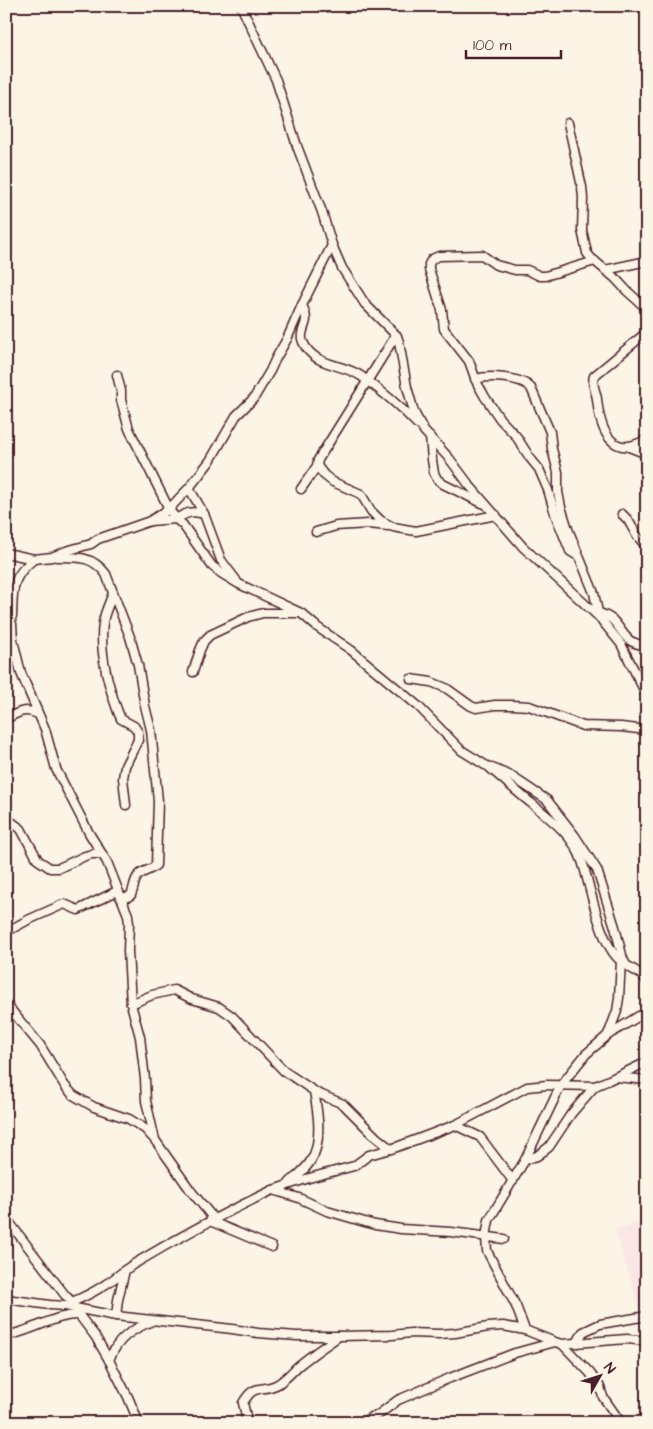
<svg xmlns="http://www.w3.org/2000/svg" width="653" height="1429" viewBox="0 0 653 1429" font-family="'Architects Daughter',sans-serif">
  <rect width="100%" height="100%" fill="#fcf5e5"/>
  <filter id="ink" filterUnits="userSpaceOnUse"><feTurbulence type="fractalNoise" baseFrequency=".02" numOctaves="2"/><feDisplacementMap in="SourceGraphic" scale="10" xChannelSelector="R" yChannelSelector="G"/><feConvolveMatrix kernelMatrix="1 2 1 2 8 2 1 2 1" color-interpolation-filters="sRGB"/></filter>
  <g filter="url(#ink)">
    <path fill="#fae7e5" d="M 647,1220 L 647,1306 L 639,1308 L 615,1229 Z"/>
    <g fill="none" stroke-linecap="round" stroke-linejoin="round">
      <defs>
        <g id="street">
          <path d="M 241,6 L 276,80 L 297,146 L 322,212 L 332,245 L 342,268 L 365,304 L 397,336 L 399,342 L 407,387 L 414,412 L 424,431 L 449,458 L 470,486 L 523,547 L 599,617 L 621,644 L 647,696"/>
          <path d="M 568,123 L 582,187 L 583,198 L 582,230 L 587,253 L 591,258 L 615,278 L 627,291 L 647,309"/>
          <path d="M 605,270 L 647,261"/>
          <path d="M 302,305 C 304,309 306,315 306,320 C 305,328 299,334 303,342 C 314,367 342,363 361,376 C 382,391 400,406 417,424"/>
          <path d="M 647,332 L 594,376 C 591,383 596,391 597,399 C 600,429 611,461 647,439"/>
          <path d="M 117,375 L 121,391 L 121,400 L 129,429 L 169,509 L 176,519 C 186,513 192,510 204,514"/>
          <path d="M 475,379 C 489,375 522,377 531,388 L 550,432 L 552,449 L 558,472 L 558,492 L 561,507 L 568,529 L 594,593 L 599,617"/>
          <path d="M 430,437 L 432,460 L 434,473 L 437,479 L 443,484 L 482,503"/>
          <path d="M 629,447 L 647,454"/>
          <path d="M 317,466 L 324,475 L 333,482 L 361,494 L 371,511 L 380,520 L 393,527 L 416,531 L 496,515"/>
          <path d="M 189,488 L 204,514 L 221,560 L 236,580"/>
          <path d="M 301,489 L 317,466 L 318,460 L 396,335"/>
          <path d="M 622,514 L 628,520 L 637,536 L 647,547"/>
          <path d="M 150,521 L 169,509 L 189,488 L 210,461 L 236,416 L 254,398 L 270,371 L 276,358 L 287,339 L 302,305 L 332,245"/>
          <path d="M 316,532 L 336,526 L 368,524 L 388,526"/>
          <path d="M 6,553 L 34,559 L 52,557 L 66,551 L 91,544 L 98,539 L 150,521 L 176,519 L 183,525 L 212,566 L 221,573 L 239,584 L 301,613 L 317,627 L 351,650 L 418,706 L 461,750 L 485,765 L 511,776 L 547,800 L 575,836 L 597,870 L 615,927 L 623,959 L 626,965 L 642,975 L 647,981"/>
          <path d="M 578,556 L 570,551 L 555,514 L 548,490 L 539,469 L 530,458 L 516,436 L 500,419 L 485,397 L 477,383 L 469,361 L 444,329 L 442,310 L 429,269 L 429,264 L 432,259 L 439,256 L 482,255 L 496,265 L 515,270 L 527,270 L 540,276 L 545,276 L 595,261"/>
          <path d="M 57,557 C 79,557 92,556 106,574 L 130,637 L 138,665 L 145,706 L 151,730 L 158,801 L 156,865 C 151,871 143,870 138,876 C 134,880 134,889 131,895 L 128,897 L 120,897"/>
          <path d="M 113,593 C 110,602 104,613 103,623 C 99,652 108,685 118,712 L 121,719 L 134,726 L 138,732 L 138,740 L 125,766 L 123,778 L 126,805"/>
          <path d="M 6,606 L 12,624 L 13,640 L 21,673 L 45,729 L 56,769 L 89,833 L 107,862 L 128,915 L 129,924 L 128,951 L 131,1004 L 140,1037 L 145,1079 L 146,1101 L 155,1140"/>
          <path d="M 599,613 C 618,619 616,627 628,639 C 633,644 641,644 647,647"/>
          <path d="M 12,616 C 13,589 11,577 34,559"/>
          <path d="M 193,672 L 200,650 L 204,641 L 210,635 L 248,617 L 263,613 L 299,613"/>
          <path d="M 411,679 L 431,682 L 446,688 L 471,706 L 476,708 L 495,705 L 512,705 L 529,706 L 583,726 L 621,727 L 647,730"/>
          <path d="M 6,719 C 19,712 24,708 38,714"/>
          <path d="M 491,769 C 503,779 514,789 526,799 C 547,816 573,834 582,861 C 591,887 600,950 624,963"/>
          <path d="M 6,818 L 21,829 L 38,860 L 50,868 L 59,868 L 85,856 L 92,854 L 102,854"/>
          <path d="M 6,932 L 28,920 L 64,904 L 78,910 L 117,891"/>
          <path d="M 6,1004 L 40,1045 L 65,1086 L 73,1095 L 94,1107 L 129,1119 L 145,1129 L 155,1140 L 191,1191 L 214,1219"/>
          <path d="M 131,1004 L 152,995 L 174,990 L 192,999 L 219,1007 L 232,1016 L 284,1071 L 317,1093 L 343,1104 L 376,1137 L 391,1149"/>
          <path d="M 608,1035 L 639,1016 L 647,1015"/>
          <path d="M 616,1077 L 647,1080"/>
          <path d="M 455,1125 L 480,1137 L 513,1181"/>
          <path d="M 525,1160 L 537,1156 L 549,1147 L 571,1114 L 595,1086 L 609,1080 L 647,1062"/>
          <path d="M 290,1182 C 297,1176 305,1170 310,1162 C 323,1143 318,1113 314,1091"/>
          <path d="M 273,1190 L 309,1178 L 354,1166 L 369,1155 L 394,1148 L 455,1125 L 527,1087 L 547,1085 L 595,1086"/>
          <path d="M 6,1218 L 65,1295 L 72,1302 L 79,1315 L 95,1336 L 109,1360 L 128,1397 L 139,1423"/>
          <path d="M 210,1221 L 272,1247"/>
          <path d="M 6,1299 L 50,1305 L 65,1306 L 116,1316 L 232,1329 L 258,1333 L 297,1336 L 339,1336 L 392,1335 L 411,1333 L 439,1334 L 455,1333 L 488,1327 L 503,1326 L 525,1330 L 555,1342"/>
          <path d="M 72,1302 C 84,1297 96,1291 106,1284 C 116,1278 124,1270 134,1264 C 179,1237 226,1212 273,1190 L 299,1198 L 327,1211 L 375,1225 L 401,1229 L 451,1232 L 504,1239"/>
          <path d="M 116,1316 L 118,1300 L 125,1270"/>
          <path d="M 525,1330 L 516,1306 L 487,1251 L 486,1237 L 489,1220 L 525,1160 L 561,1085 L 586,1054 L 607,1036 L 610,1030 L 617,1011 L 619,998 L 621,961"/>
          <path d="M 6,1336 C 14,1334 22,1332 29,1329 C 47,1323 59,1315 79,1315"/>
          <path d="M 577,1343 L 583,1332 L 600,1324 L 647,1316"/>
          <path d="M 562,1344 L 590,1373 L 600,1387 L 603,1397 L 621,1423"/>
          <path d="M 109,1360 C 118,1338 131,1330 152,1321"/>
          <path d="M 245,1423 L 246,1416 L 243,1403 C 254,1383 261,1392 276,1385 C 284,1381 291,1373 297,1367 C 310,1356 325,1346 339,1336"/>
          <path d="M 362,1423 L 371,1417 L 378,1415 L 398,1400 L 450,1378 L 515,1353 L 555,1342 L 562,1344 L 627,1339 L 647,1341"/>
        </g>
      </defs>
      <use href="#street" stroke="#4a1f2b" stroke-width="11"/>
      <use href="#street" stroke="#fcf5e5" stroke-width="8"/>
    </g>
  </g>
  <rect width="653" height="1429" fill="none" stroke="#fcf5e5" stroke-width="25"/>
  <rect x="12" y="12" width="628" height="1404" fill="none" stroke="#4a1f2b" stroke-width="2" filter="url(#ink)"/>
  <g transform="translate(600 1376) rotate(51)" stroke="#fcf5e5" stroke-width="4" paint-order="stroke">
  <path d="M0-4L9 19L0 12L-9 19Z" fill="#4a1f2b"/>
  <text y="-8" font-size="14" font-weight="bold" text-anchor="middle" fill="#4a1f2b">N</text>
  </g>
  <path d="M466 50v8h95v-8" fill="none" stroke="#4a1f2b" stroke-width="2.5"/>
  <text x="473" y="50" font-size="15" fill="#4a1f2b" stroke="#fcf5e5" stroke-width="4" paint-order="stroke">100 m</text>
</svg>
